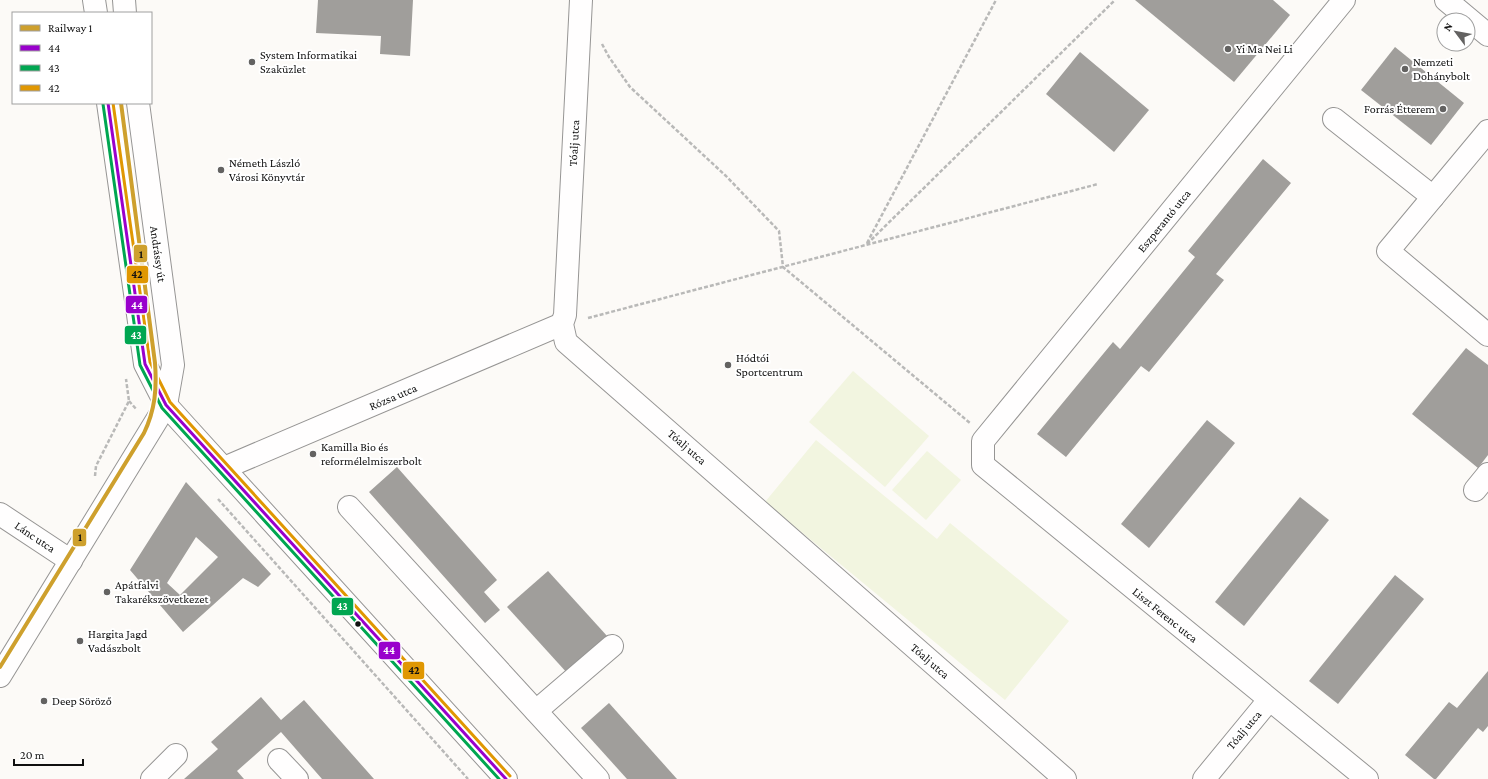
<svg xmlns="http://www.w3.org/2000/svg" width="1488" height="779" viewBox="0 0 1488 779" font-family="'Crimson Pro',serif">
  <rect width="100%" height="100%" fill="#fcfaf7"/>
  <g fill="#f2f5e0">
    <path d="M 853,371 L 929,436 L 885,487 L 809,422 Z"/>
    <path d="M 816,440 L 937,539 L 950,523 L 1069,621 L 1005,700 L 765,502 Z"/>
    <path d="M 927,451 L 961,480 L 926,520 L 892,490 Z"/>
  </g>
  <g fill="#a09e9b" fill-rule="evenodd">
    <path d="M 318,0 L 413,0 L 410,56 L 380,54 L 381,36 L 316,33 Z"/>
    <path d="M 1135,0 L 1273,0 L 1290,15 L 1234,82 Z"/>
    <path d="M 1395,47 L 1464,103 L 1431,145 L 1361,90 Z"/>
    <path d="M 1080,52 L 1149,110 L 1114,152 L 1046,94 Z"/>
    <path d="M 1263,159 L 1291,183 L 1216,274 L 1224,280 L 1149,372 L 1141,366 L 1066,457 L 1037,434 L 1113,342 L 1120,349 L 1195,257 L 1188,251 Z"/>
    <path d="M 1466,348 L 1488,365 L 1488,455 L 1478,468 L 1412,414 Z"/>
    <path d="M 1207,420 L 1235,443 L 1149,548 L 1121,524 Z"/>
    <path d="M 397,467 L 497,580 L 484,592 L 500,610 L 485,623 L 369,492 Z"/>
    <path d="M 186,482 L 271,574 L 258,587 L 243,578 L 183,632 L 130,570 ZM 196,537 L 218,557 L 180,595 L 167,583 Z"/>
    <path d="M 1300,497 L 1329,520 L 1244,626 L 1215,602 Z"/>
    <path d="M 548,571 L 608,637 L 568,674 L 507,607 Z"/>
    <path d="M 1395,575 L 1424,599 L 1338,704 L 1309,681 Z"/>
    <path d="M 1488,671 L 1488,726 L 1483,732 L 1478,728 L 1436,779 L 1434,779 L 1405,755 L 1449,702 L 1457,708 Z"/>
    <path d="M 261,697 L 281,720 L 304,700 L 374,779 L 322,779 L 281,732 L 237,771 L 244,779 L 184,779 L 218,749 L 211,742 Z"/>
    <path d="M 609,703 L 677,779 L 627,779 L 581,728 Z"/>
  </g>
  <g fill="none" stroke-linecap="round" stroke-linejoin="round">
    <defs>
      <g id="minor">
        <path d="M 94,0 L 96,13"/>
        <path d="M 124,0 L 125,13"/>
        <path d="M 581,0 L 565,315 L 562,324 L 566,342 L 1065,779"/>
        <path d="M 1344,0 L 983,441 L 983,465 L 1367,779"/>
        <path d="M 1446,0 L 1488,35"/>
        <path d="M 108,103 L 145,364 L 166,405 L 506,779"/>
        <path d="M 1334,119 L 1433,197"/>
        <path d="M 1488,131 L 1388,251 L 1488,335"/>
        <path d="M 224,468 L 562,324"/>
        <path d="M 1475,490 L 1488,474"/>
        <path d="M 349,507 L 598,779"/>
        <path d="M 0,514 L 71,561"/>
        <path d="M 0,676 L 166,405 L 173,365 L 138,103"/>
        <path d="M 536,711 L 612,646"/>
        <path d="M 279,760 L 297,779"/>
        <path d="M 152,779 L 176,755"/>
        <path d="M 1204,779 L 1269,700"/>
      </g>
    </defs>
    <use href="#minor" stroke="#969594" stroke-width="24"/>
    <g stroke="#b9b9b8" stroke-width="2.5" stroke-dasharray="4 2" stroke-linecap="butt">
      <path d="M 602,44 L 609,57 L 630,87 L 726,176 L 779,231 L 783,267 L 970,423"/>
      <path d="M 867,243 L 996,0"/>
      <path d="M 867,244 L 1115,0"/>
      <path d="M 588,318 L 1098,184"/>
      <path d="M 129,401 L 137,410"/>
      <path d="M 95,476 L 96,466 L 129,401 L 126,379"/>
      <path d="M 218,499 L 468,779"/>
    </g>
    <use href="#minor" stroke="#fffefe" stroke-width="22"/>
    <defs>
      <path id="bus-1" d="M 108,103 L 145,364 L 166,405 L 506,779"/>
      <path id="bus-2" d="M 103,104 L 140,365 L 162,408 L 499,779"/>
      <path id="bus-3" d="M 113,103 L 150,362 L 170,402 L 510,776"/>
    </defs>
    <use href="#bus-1" stroke="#fff" stroke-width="6"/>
    <use href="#bus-2" stroke="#fff" stroke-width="6"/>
    <use href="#bus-3" stroke="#fff" stroke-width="6"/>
    <use href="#bus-1" stroke="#90c" stroke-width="3"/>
    <use href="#bus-2" stroke="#00a651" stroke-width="3"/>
    <use href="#bus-3" stroke="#e09702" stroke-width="3"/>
    <defs>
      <path id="rail-1" d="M 0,667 L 144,433 C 155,410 157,389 155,363 L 121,103"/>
    </defs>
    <use href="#rail-1" stroke="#fff" stroke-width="7"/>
    <use href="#rail-1" stroke="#cea02d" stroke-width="4"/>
  </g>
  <g fill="#636261" stroke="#fff" stroke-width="1.5">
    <circle cx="1228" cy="49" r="4"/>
    <circle cx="252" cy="62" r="4"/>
    <circle cx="1405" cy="69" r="4"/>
    <circle cx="1443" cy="109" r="4"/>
    <circle cx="221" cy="170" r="4"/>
    <circle cx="728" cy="365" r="4"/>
    <circle cx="313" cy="454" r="4"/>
    <circle cx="107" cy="592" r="4"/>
    <circle cx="80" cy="641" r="4"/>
    <circle cx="44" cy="701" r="4"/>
  </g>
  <circle fill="#101010" stroke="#fff" stroke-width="1.5" cx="358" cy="624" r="3.5"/>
  <g text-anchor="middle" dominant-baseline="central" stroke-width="4" stroke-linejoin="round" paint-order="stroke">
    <g font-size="12" fill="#101010" stroke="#fff" text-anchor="start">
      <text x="1236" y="49">Yi Ma Nei Li</text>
      <text x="260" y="55">System Informatikai<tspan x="260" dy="14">Szaküzlet</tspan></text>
      <text x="1413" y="62">Nemzeti<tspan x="1413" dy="14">Dohánybolt</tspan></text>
      <text x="1435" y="109" text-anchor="end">Forrás Étterem</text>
      <text x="229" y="163">Németh László<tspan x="229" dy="14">Városi Könyvtár</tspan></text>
      <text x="736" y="358">Hódtói<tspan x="736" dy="14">Sportcentrum</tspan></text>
      <text x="321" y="447">Kamilla Bio és<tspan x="321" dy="14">reformélelmiszerbolt</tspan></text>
      <text x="115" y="585">Apátfalvi<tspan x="115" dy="14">Takarékszövetkezet</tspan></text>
      <text x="88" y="634">Hargita Jagd<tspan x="88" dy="14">Vadászbolt</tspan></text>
      <text x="52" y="701">Deep Söröző</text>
    </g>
    <g font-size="12" fill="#101010" stroke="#fff">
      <text transform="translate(574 143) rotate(-87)">Tóalj utca</text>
      <text transform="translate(1164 221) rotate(-51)">Eszperantó utca</text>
      <text transform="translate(158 254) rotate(82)">Andrássy út</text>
      <text transform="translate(393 397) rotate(-23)">Rózsa utca</text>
      <text transform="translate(687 447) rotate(41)">Tóalj utca</text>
      <text transform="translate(35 537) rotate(34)">Lánc utca</text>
      <text transform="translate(1165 615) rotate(39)">Liszt Ferenc utca</text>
      <text transform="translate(930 661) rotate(41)">Tóalj utca</text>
      <text transform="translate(1244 730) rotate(-50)">Tóalj utca</text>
    </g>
  </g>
  <g stroke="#fff" stroke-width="1.5">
    <rect x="133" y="244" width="15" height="19" rx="4" fill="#cea02d"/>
    <rect x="126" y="265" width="23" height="19" rx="4" fill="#e09702"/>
    <rect x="125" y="295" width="23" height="19" rx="4" fill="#90c"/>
    <rect x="124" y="325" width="23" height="20" rx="4" fill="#00a651"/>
    <rect x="72" y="528" width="15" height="19" rx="4" fill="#cea02d"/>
    <rect x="331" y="597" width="23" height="19" rx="4" fill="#00a651"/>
    <rect x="378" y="641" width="23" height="19" rx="4" fill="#90c"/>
    <rect x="402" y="661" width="23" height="19" rx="4" fill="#e09702"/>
  </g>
  <g font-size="11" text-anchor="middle" font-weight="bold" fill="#fff">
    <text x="137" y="309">44</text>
    <text x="136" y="339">43</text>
    <text x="342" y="610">43</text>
    <text x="389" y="654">44</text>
  </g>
  <g font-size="11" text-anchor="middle" font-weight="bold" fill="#111">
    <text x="141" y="258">1</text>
    <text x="137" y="278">42</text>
    <text x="80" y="541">1</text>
    <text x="414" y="674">42</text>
  </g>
  <rect x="12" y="12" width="140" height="92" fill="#ffffff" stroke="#9f9f9f"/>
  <rect x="20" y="25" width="20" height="6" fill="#cea02d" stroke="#9f9f9f"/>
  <text x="48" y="32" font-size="12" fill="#101010">Railway 1</text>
  <rect x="20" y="45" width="20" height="6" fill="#9900cc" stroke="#9f9f9f"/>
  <text x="48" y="52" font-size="12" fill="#101010">44</text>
  <rect x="20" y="65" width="20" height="6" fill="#00a651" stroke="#9f9f9f"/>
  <text x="48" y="72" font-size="12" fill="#101010">43</text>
  <rect x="20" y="85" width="20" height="6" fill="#e09702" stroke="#9f9f9f"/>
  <text x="48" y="92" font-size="12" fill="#101010">42</text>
  <g transform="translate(1456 32) rotate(302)"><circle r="19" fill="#ffffff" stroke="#9f9f9f"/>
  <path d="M0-3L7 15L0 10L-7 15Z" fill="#636261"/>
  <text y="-6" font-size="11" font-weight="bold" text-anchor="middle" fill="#101010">N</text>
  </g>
  <path d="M14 759v6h69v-6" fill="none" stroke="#101010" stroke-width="2"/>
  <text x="20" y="759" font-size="12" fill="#101010" stroke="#ffffff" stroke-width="3" paint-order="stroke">20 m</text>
</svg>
